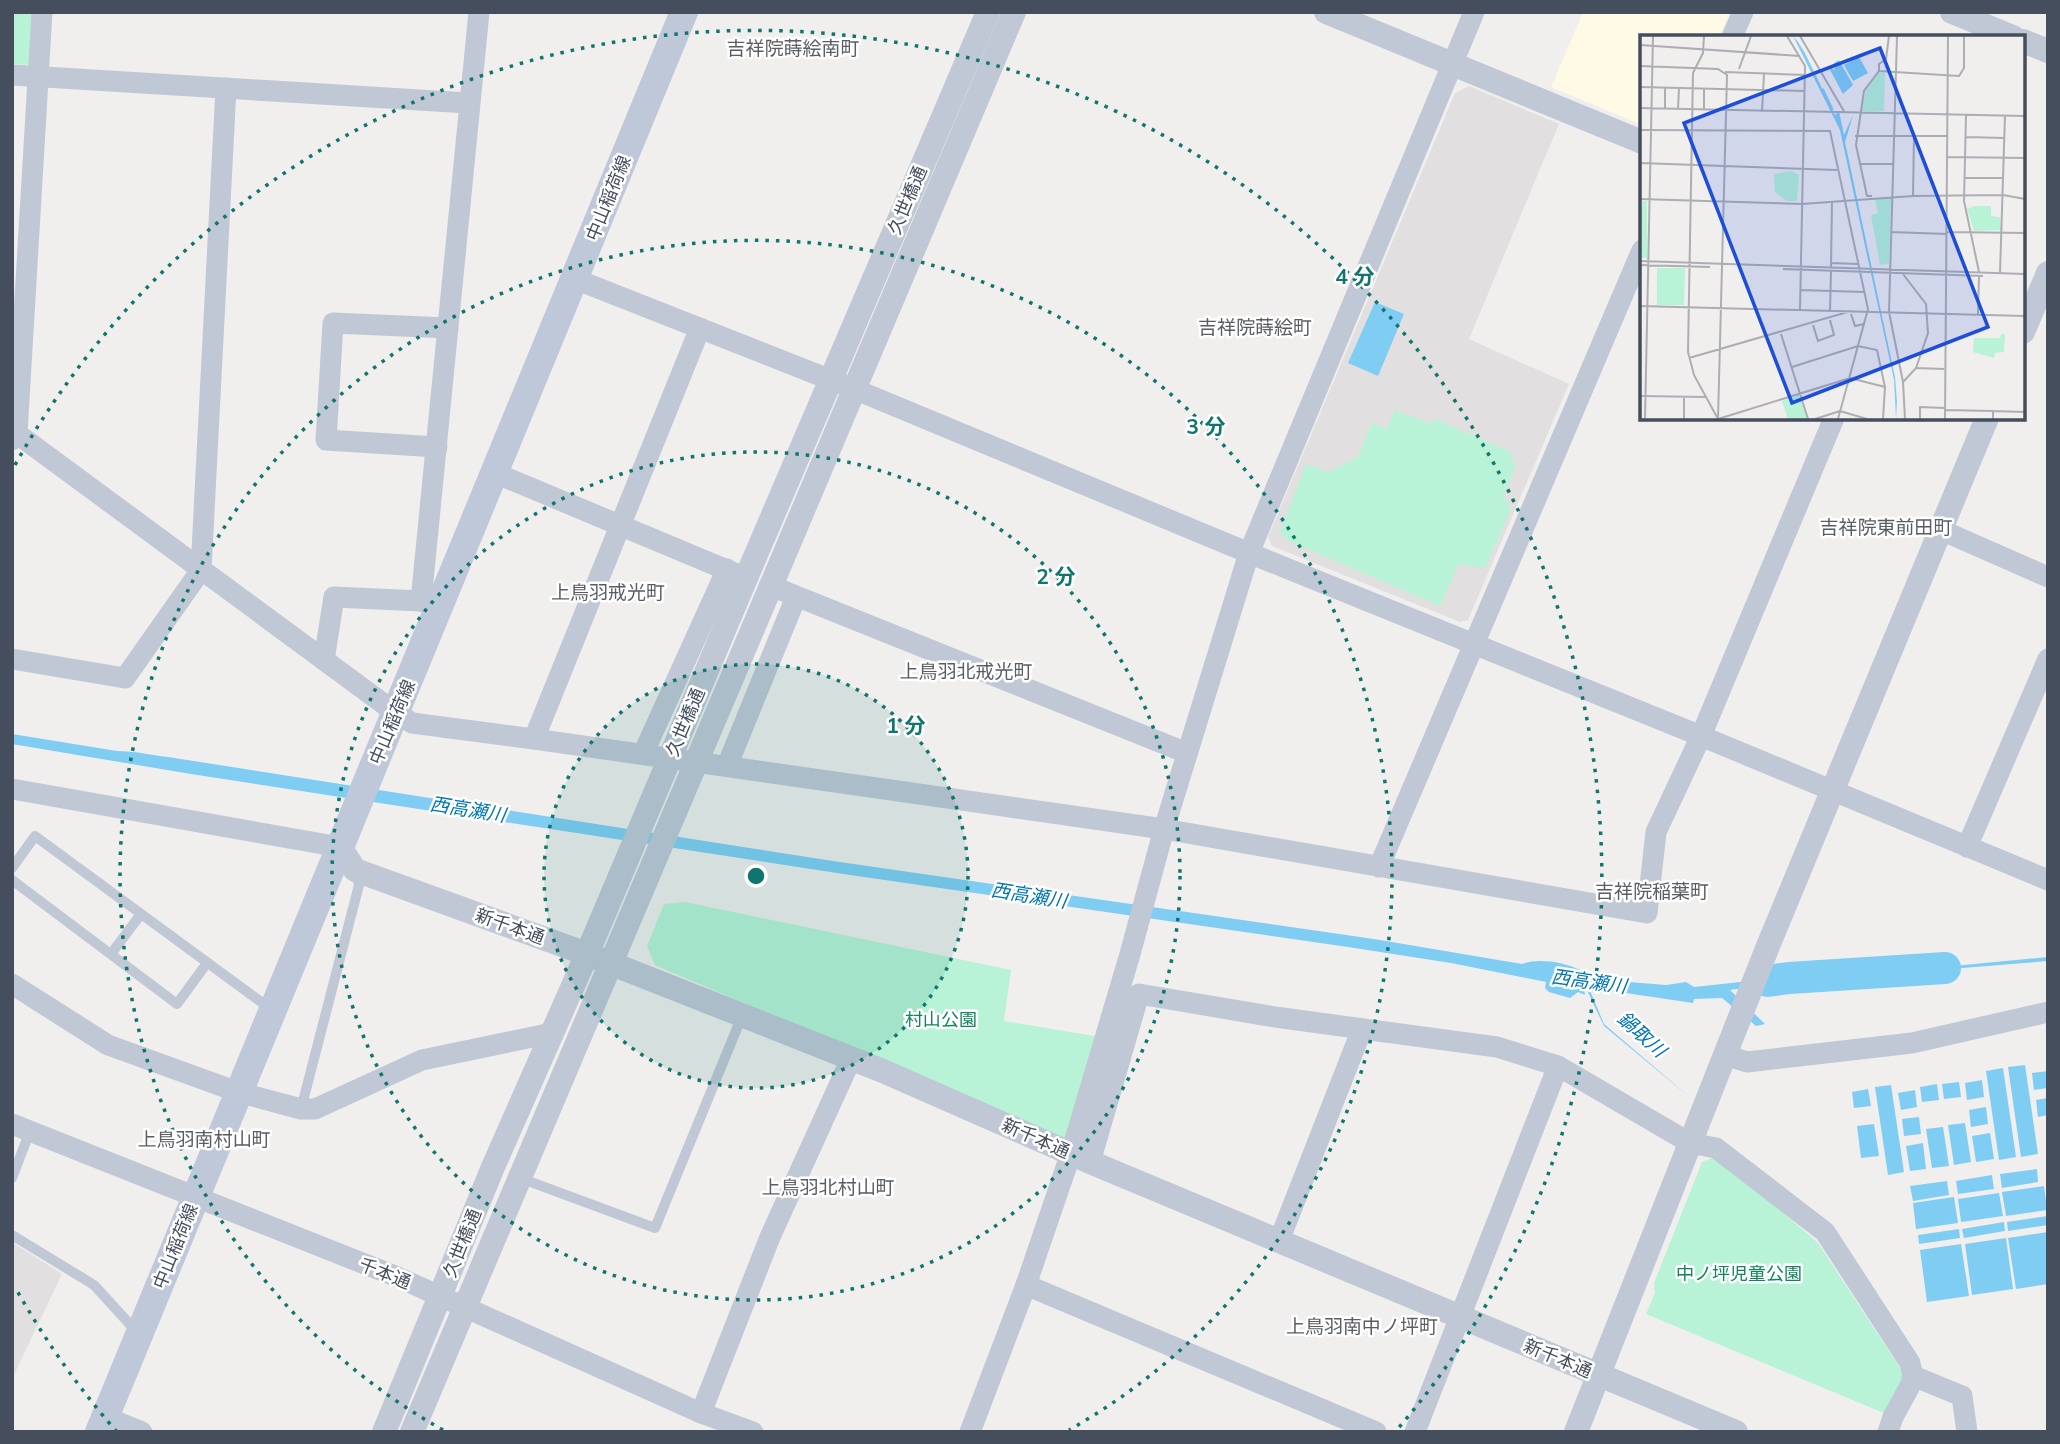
<svg xmlns="http://www.w3.org/2000/svg" width="2060" height="1444" viewBox="0 0 2060 1444" font-family="Mulish,'Noto Sans JP',sans-serif">
  <rect width="100%" height="100%" fill="#f1eeee"/>
  <path fill="#fefae5" d="M 1583,12 L 1730,12 L 1719,37 L 1642,37 L 1642,125 L 1551,87 Z"/>
  <g fill="#e2dfe0">
    <path d="M 1469,86 L 1559,124 L 1469,339 L 1569,384 L 1468,620 L 1460,622 L 1272,546 L 1268,537 L 1455,93 Z"/>
    <path d="M 12,1242 L 62,1274 L 12,1379 Z"/>
  </g>
  <g fill="#b8f3d7">
    <path d="M 12,12 L 34,12 L 32,65 L 12,64 Z"/>
    <path d="M 1395,410 L 1431,424 L 1435,419 L 1511,452 L 1515,467 L 1503,497 L 1511,509 L 1485,568 L 1458,565 L 1440,606 L 1287,540 L 1280,532 L 1306,464 L 1328,472 L 1357,458 L 1372,423 L 1387,429 Z"/>
    <path d="M 685,902 L 1011,970 L 1004,1021 L 1100,1037 L 1069,1143 L 655,965 L 647,946 L 664,904 Z"/>
    <path d="M 1717,1156 L 1818,1243 L 1904,1374 L 1904,1379 L 1884,1413 L 1646,1314 L 1655,1293 L 1654,1283 L 1702,1162 Z"/>
  </g>
  <g fill="#80cdf4">
    <path d="M 1375,302 L 1404,314 L 1378,376 L 1348,363 Z"/>
    <path d="M 12,734 L 117,751 C 134,751 151,755 168,757 L 833,861 L 1374,939 L 1522,964 C 1539,958 1562,962 1578,969 C 1585,972 1592,978 1600,978 C 1605,978 1611,975 1617,975 L 1622,980 L 1629,982 L 1666,985 L 1686,982 L 1694,987 L 1807,975 L 1808,980 L 2048,957 L 2048,961 L 1789,982 L 1730,990 L 1765,1024 L 1756,1026 L 1722,998 L 1694,999 L 1693,1003 L 1619,992 L 1595,993 L 1593,990 L 1589,988 L 1604,1024 L 1693,1100 L 1604,1026 L 1586,988 L 1584,989 L 1585,995 L 1578,992 L 1570,998 L 1549,992 L 1545,988 L 1546,982 L 1451,963 L 1348,947 L 850,875 L 191,774 L 12,744 Z"/>
    <path d="M 2025,1065 L 2038,1154 L 2021,1157 L 2008,1067 Z"/>
    <path d="M 2003,1068 L 2016,1157 L 1999,1160 L 1986,1071 Z"/>
    <path d="M 2048,1071 L 2048,1088 L 2034,1090 L 2032,1073 Z"/>
    <path d="M 1982,1080 L 1984,1097 L 1967,1100 L 1965,1083 Z"/>
    <path d="M 1959,1082 L 1961,1097 L 1944,1099 L 1942,1084 Z"/>
    <path d="M 1937,1084 L 1939,1100 L 1922,1102 L 1920,1087 Z"/>
    <path d="M 1891,1085 L 1904,1172 L 1888,1175 L 1875,1087 Z"/>
    <path d="M 1868,1089 L 1871,1106 L 1854,1108 L 1852,1092 Z"/>
    <path d="M 1915,1090 L 1917,1107 L 1901,1110 L 1898,1093 Z"/>
    <path d="M 2048,1098 L 2048,1115 L 2038,1117 L 2036,1100 Z"/>
    <path d="M 1986,1107 L 1988,1124 L 1971,1127 L 1969,1110 Z"/>
    <path d="M 1919,1117 L 1921,1134 L 1904,1136 L 1902,1119 Z"/>
    <path d="M 1965,1123 L 1971,1162 L 1954,1165 L 1948,1125 Z"/>
    <path d="M 1874,1124 L 1879,1156 L 1861,1158 L 1857,1126 Z"/>
    <path d="M 1943,1127 L 1949,1166 L 1932,1168 L 1926,1129 Z"/>
    <path d="M 1990,1133 L 1994,1159 L 1976,1162 L 1972,1136 Z"/>
    <path d="M 1923,1143 L 1926,1169 L 1910,1171 L 1906,1146 Z"/>
    <path d="M 2037,1169 L 2038,1182 L 2002,1188 L 2000,1174 Z"/>
    <path d="M 1992,1175 L 1994,1189 L 1958,1194 L 1956,1181 Z"/>
    <path d="M 1947,1181 L 1949,1195 L 1913,1201 L 1910,1186 Z"/>
    <path d="M 2044,1186 L 2047,1210 L 2006,1216 L 2002,1192 Z"/>
    <path d="M 1999,1193 L 2003,1216 L 1961,1222 L 1958,1199 Z"/>
    <path d="M 1954,1197 L 1958,1223 L 1916,1229 L 1913,1203 Z"/>
    <path d="M 2048,1216 L 2048,1225 L 2008,1231 L 2007,1222 Z"/>
    <path d="M 2004,1222 L 2005,1231 L 1964,1238 L 1962,1229 Z"/>
    <path d="M 1959,1229 L 1960,1238 L 1919,1244 L 1918,1235 Z"/>
    <path d="M 2048,1232 L 2048,1284 L 2016,1289 L 2008,1238 Z"/>
    <path d="M 2006,1238 L 2013,1289 L 1972,1295 L 1965,1244 Z"/>
    <path d="M 1961,1244 L 1969,1296 L 1927,1302 L 1920,1250 Z"/>
  </g>
  <g fill="none" stroke-linecap="round" stroke-linejoin="round">
    <path stroke="#80cdf4" stroke-width="32" d="M 1767,981 L 1789,978 L 1945,968"/>
    <g stroke="#c0c8d5" stroke-width="10">
      <path d="M 12,868 L 35,836 L 272,1010"/>
      <path d="M 12,880 L 177,1004 L 207,963"/>
      <path d="M 111,954 L 141,914"/>
      <path d="M 301,1109 L 359,885 L 356,873"/>
      <path d="M 12,1178 L 30,1131"/>
      <path d="M 520,1178 L 655,1228 L 742,1016"/>
      <path d="M 12,1235 L 94,1285 L 137,1332"/>
    </g>
    <g stroke="#c0c8d5" stroke-width="21">
      <path d="M 1732,37 L 1743,12"/>
      <path d="M 12,75 L 468,103"/>
      <path d="M 575,279 L 854,389 L 1249,553 L 1701,736 L 2048,880"/>
      <path d="M 12,430 L 396,713 L 412,723 L 534,739 L 1164,829 L 1647,913 L 1656,832 L 1701,736 L 1834,418"/>
      <path d="M 12,440 L 17,433 L 42,12"/>
      <path d="M 437,447 L 326,440 L 333,323 L 448,328"/>
      <path d="M 495,473 L 746,578"/>
      <path d="M 1941,530 L 2048,577"/>
      <path d="M 771,586 L 1187,753"/>
      <path d="M 440,608 L 421,601 L 479,12"/>
      <path d="M 12,659 L 125,678 L 201,570 L 226,88"/>
      <path d="M 324,660 L 334,597 L 421,601"/>
      <path d="M 534,739 L 700,328"/>
      <path d="M 643,754 L 727,569"/>
      <path d="M 727,766 L 796,597"/>
      <path d="M 12,789 L 340,847"/>
      <path d="M 1967,847 L 2048,659"/>
      <path d="M 1379,867 L 1642,250"/>
      <path d="M 12,984 L 108,1045 L 238,1092 L 301,1109 L 315,1109 L 422,1060 L 552,1033"/>
      <path d="M 1725,1055 L 1747,1062 L 1912,1043 L 2048,1012"/>
      <path d="M 12,1124 L 395,1276 L 701,1413 L 753,1432"/>
      <path d="M 1090,1162 L 1139,994 L 1275,1017 L 1497,1047 L 1558,1066 L 1690,1143 L 1716,1148 L 1825,1232 L 1910,1363 L 1913,1376 L 1911,1384 L 1893,1417 L 1888,1432"/>
      <path d="M 1279,1241 L 1362,1029"/>
      <path d="M 1026,1285 L 1376,1432"/>
      <path d="M 1913,1376 L 1962,1396 L 1967,1432"/>
      <path d="M 701,1413 L 770,1237 L 851,1059"/>
      <path d="M 105,1417 L 142,1432"/>
      <path d="M 970,1432 L 1026,1285 L 1071,1153 L 1130,954 L 1164,829 L 1249,553 L 1474,12"/>
      <path d="M 1415,1432 L 1558,1066"/>
    </g>
    <g stroke="#c0c8d5" stroke-width="24">
      <path d="M 1326,12 L 1642,142"/>
      <path d="M 1952,12 L 2013,37"/>
      <path d="M 2023,41 L 2048,51"/>
      <path d="M 2023,332 L 2048,273"/>
      <path d="M 746,578 L 988,12"/>
      <path d="M 771,586 L 1014,12"/>
      <path d="M 340,847 L 355,870 L 587,954 L 883,1071 L 1090,1162 L 1736,1432"/>
      <path d="M 384,1432 L 493,1167 L 587,954"/>
      <path d="M 412,1432 L 611,963"/>
      <path d="M 1576,1432 L 1768,946 L 1987,418"/>
    </g>
    <path stroke="#bfc8d9" stroke-width="28" d="M 99,1432 L 684,12"/>
    <g stroke="#c0c8d5" stroke-width="24">
      <path d="M 587,954 L 746,578"/>
      <path d="M 611,963 L 771,586"/>
    </g>
  </g>
  <circle cx="756" cy="876" r="212" fill="#0f766e" fill-opacity=".12"/>
  <g fill="none" stroke="#0f766e" stroke-width="3.5" stroke-dasharray="3.5 7">
    <circle cx="756" cy="876" r="212"/>
    <circle cx="756" cy="876" r="424"/>
    <path d="M443 1430A636 636 0 1 1 1069 1430"/>
    <path d="M117 1432A847 847 0 0 1 15 1287M15 465A847 847 0 1 1 1395 1432"/>
  </g>
  <g text-anchor="middle" dominant-baseline="central" stroke-width="5" stroke-linejoin="round" paint-order="stroke">
    <g font-size="18" fill="#444e5d" stroke="#fff">
      <text transform="translate(608 198) rotate(-68)">中山稲荷線</text>
      <text transform="translate(907 200) rotate(-67)">久世橋通</text>
      <text transform="translate(392 722) rotate(-67)">中山稲荷線</text>
      <text transform="translate(685 722) rotate(-67)">久世橋通</text>
      <text transform="translate(510 926) rotate(20)">新千本通</text>
      <text transform="translate(1036 1138) rotate(24)">新千本通</text>
      <text transform="translate(462 1243) rotate(-68)">久世橋通</text>
      <text transform="translate(175 1246) rotate(-68)">中山稲荷線</text>
      <text transform="translate(385 1273) rotate(22)">千本通</text>
      <text transform="translate(1558 1358) rotate(23)">新千本通</text>
    </g>
    <g font-size="18" fill="#0e865a" stroke="#fff">
      <text x="941" y="1019">村山公園</text>
      <text x="1739" y="1273">中ノ坪児童公園</text>
    </g>
    <g font-size="19" fill="#5a5d64" stroke="#fff">
      <text x="793" y="48">吉祥院蒔絵南町</text>
      <text x="1255" y="327">吉祥院蒔絵町</text>
      <text x="1886" y="527">吉祥院東前田町</text>
      <text x="608" y="592">上鳥羽戒光町</text>
      <text x="966" y="671">上鳥羽北戒光町</text>
      <text x="1652" y="891">吉祥院稲葉町</text>
      <text x="204" y="1139">上鳥羽南村山町</text>
      <text x="828" y="1187">上鳥羽北村山町</text>
      <text x="1362" y="1326">上鳥羽南中ノ坪町</text>
    </g>
    <g font-size="19" font-style="italic" fill="#0076b5" stroke="#fff">
      <text transform="translate(468 809) rotate(9)">西高瀬川</text>
      <text transform="translate(1029 895) rotate(9)">西高瀬川</text>
      <text transform="translate(1589 981) rotate(8)">西高瀬川</text>
      <text transform="translate(1642 1034) rotate(42)">鍋取川</text>
    </g>
  </g>
  <g transform="translate(1640 35)">
    <rect width="385" height="385" fill="#f1eeee"/>
    <path d="M 239,38 L 245,38 L 244,76 L 221,76 L 226,56 ZM 151,136 L 159,140 L 157,166 L 147,166 L 135,157 L 134,139 ZM 251,163 L 249,228 L 240,230 L 231,180 L 238,178 L 235,164 ZM 0,166 L 7,166 L 7,223 L 0,223 ZM 334,171 L 351,171 L 351,181 L 360,182 L 361,195 L 334,196 L 327,174 ZM 17,233 L 45,233 L 44,270 L 17,270 ZM 361,299 L 365,299 L 364,317 L 355,318 L 354,323 L 333,317 L 334,303 L 360,303 ZM 159,360 L 167,384 L 148,384 L 142,366 Z" fill="#b8f3d7"/>
    <path d="M 153,1 L 158,7 L 165,18 L 195,80 L 199,76 L 204,100 L 213,80 L 205,107 L 255,342 L 257,367 L 256,384 L 254,345 L 200,95 ZM 219,22 L 228,38 L 213,46 L 204,30 ZM 199,25 L 213,50 L 203,59 L 188,31 L 195,35 L 194,28 Z" fill="#80cdf4"/>
    <path fill="none" stroke="#80cdf4" stroke-width="3.5" d="M 182,54 L 192,75"/>
    <path fill="none" stroke="#acaeb4" stroke-width="2" d="M 64,1 L 63,18 L 53,38 L 48,317 L 54,340 L 78,384M 147,1 L 165,31 L 160,275M 160,1 L 205,78M 257,1 L 249,277 L 263,347 L 265,384M 0,10 L 160,21M 0,31 L 78,34 L 87,40 L 78,384M 99,34 L 111,1M 239,36 L 239,29 L 246,24 L 249,1M 85,37 L 165,40M 0,52 L 164,56M 0,73 L 385,81M 25,74 L 25,52M 38,74 L 39,53M 64,75 L 64,53M 122,77 L 124,39M 326,80 L 324,166 L 339,237M 0,95 L 190,96 L 228,274 L 198,384M 215,101 L 307,101M 326,102 L 364,103M 307,122 L 385,123M 0,128 L 197,135M 220,129 L 253,129M 325,143 L 363,143M 232,161 L 227,161 L 216,110 L 224,56 L 239,36 L 319,41 L 324,33 L 324,1M 273,161 L 274,101M 0,164 L 162,169 L 273,161 L 363,160 L 385,164M 251,197 L 307,199M 307,197 L 385,198M 0,226 L 385,239M 191,228 L 218,229M 0,230 L 70,232M 191,232 L 192,167M 143,234 L 343,241M 360,238 L 365,80M 263,239 L 286,269 L 288,298 L 276,333M 160,255 L 224,257M 0,271 L 385,281M 190,276 L 191,236M 211,279 L 215,291 L 224,289M 338,279 L 339,241M 173,290 L 178,306 L 194,300 L 190,285M 141,299 L 168,384M 49,323 L 211,276M 152,332 L 218,311 L 237,315 L 245,352 L 243,384M 263,347 L 276,333 L 304,334M 0,361 L 65,362M 305,375 L 353,376M 5,384 L 13,1M 44,384 L 44,362M 78,384 L 210,343 L 245,352M 175,384 L 200,376 L 227,384M 280,384 L 280,372 L 305,373M 305,384 L 308,1M 353,384 L 353,376 L 385,377"/>
    <path fill="#1d4ed8" fill-opacity="0.15" stroke="#1d4ed8" stroke-width="3.5" d="M 240,13 L 348,292 L 152,368 L 44,88 Z"/>
    <rect width="385" height="385" fill="none" stroke="#444e5d" stroke-width="3.5"/>
  </g>
  <circle cx="756" cy="876" r="10" fill="#0f766e" stroke="#fff" stroke-width="3.5"/>
  <g font-size="21" text-anchor="middle" font-weight="bold" fill="#0f766e" stroke="#fff" stroke-width="5" stroke-linejoin="round" paint-order="stroke">
    <text x="1355" y="284">4 分</text>
    <text x="1206" y="434">3 分</text>
    <text x="1056" y="584">2 分</text>
    <text x="906" y="733">1 分</text>
  </g>
  <rect width="2060" height="1444" fill="none" stroke="#444e5d" stroke-width="28"/>
</svg>
